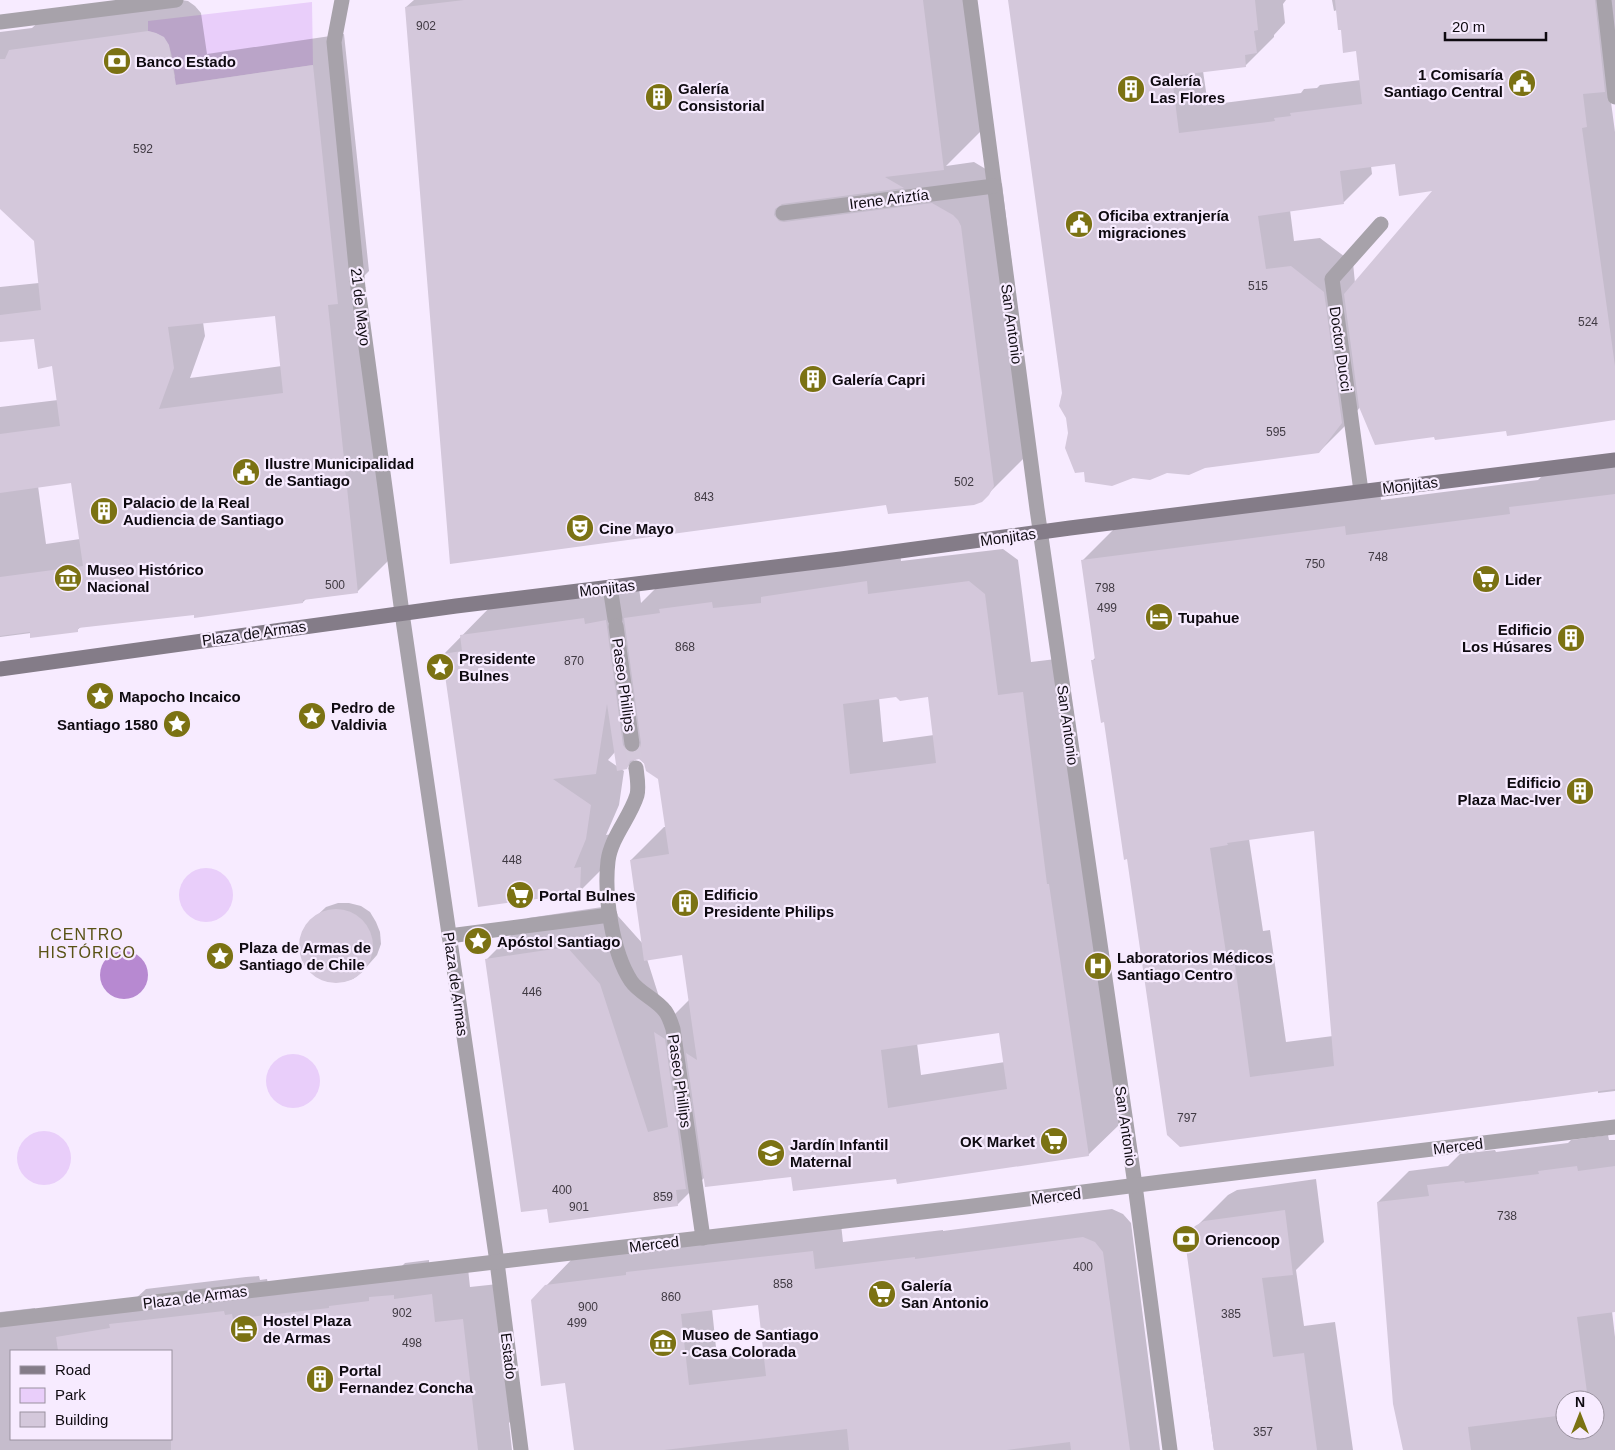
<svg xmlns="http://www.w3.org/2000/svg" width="1615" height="1450" viewBox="0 0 1615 1450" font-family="Helvetica,sans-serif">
  <rect width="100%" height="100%" fill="#f7ebff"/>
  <g fill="#e9cefa">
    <path d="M 312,2 L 313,65 L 168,86 L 175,76 C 171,54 173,36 148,31 L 148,21 Z"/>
    <circle cx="206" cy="895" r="27"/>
    <circle cx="293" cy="1081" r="27"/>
    <circle cx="44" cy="1158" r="27"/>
  </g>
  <circle fill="#b789d1" cx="124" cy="975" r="24"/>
  <g fill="#0003" fill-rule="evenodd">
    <path d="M 181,0 L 188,1 L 195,6 L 201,13 L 207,54 L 344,34 L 369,271 L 360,280 L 389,560 L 357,592 L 306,599 L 303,602 L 82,626 L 77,630 L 31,633 L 0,637 L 0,407 L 58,400 L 53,365 L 35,338 L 0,341 L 0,287 L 39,283 L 35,240 L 0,207 L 0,32 L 32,28 L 42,19 ZM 276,315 L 282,366 L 190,378 L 205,336 L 203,322 ZM 73,482 L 80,539 L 46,544 L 38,486 Z"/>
    <path d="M 414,0 L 969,0 L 985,127 L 946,166 L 974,162 L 994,174 L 1002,184 L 1034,445 L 1030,452 L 988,494 L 887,504 L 406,7 Z"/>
    <path d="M 1010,0 L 1286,0 L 1283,4 L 1285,23 L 1274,35 L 1274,37 L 1245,66 L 1203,71 L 1208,105 L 1301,93 L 1304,89 L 1317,88 L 1320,85 L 1361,80 L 1358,50 L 1342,28 L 1337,10 L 1334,11 L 1332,0 L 1615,0 L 1615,80 L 1611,102 L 1615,132 L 1615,419 L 1435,436 L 1360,407 L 1348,423 L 1319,452 L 1167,472 L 1085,471 L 1069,433 ZM 1396,163 L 1435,190 L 1355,283 L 1353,263 L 1320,238 L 1294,241 L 1290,210 L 1344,202 L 1372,174 L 1371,166 Z"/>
    <path d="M 1615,463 L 1615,1091 L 1598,1093 L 1598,1090 L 1181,1145 L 1128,858 L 1105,721 L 1092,661 L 1096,657 L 1082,561 L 1118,525 L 1380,491 L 1381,500 L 1538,480 L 1546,472 ZM 1315,829 L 1333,1036 L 1286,1042 L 1270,930 L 1263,931 L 1249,839 Z"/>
    <path d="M 900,548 L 901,561 L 1003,549 L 1018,560 L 1031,662 L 1056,659 L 1122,1122 L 1088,1155 L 897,1178 L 792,1176 L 705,1177 L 677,1205 L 548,1208 L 487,959 L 528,918 L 609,906 L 643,944 L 631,860 L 664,827 L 666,827 L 659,778 L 639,758 L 636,759 L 626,768 L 621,769 L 624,771 L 619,805 L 606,835 L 613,834 L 613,858 L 579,892 L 443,655 L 495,602 L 639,588 L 641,603 L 659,585 ZM 897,696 L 929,696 L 934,735 L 883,742 L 879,698 ZM 615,752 L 618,767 L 608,760 ZM 683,954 L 690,999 L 667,1022 L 647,959 ZM 1000,1031 L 1005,1062 L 921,1075 L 917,1043 Z"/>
    <path d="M 338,903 L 349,903 L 361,906 L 370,912 L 376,922 L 380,932 L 381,944 L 377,955 L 362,972 L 353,979 L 342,982 L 329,982 L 318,977 L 308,969 L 302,958 L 300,946 L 302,934 L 309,923 L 326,907 Z"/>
    <path d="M 1608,1135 L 1609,1140 L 1615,1140 L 1615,1311 L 1612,1311 L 1615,1337 L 1615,1450 L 1404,1450 L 1378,1202 L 1409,1171 L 1448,1166 L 1460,1154 L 1495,1150 L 1496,1152 L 1568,1143 L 1571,1140 ZM 1565,1400 L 1595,1400 L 1595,1430 L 1565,1430 Z"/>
    <path d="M 1316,1179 L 1324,1242 L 1296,1270 L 1304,1326 L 1335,1322 L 1353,1450 L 1214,1450 L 1186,1241 L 1196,1227 L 1228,1195 L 1237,1190 Z"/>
    <path d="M 1112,1209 L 1123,1214 L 1131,1223 L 1160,1450 L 575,1450 L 566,1382 L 546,1286 L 574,1257 L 841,1224 L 843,1242 L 943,1230 L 943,1231 ZM 759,1303 L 764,1352 L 717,1357 L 712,1309 Z"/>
    <path d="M 467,1259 L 470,1287 L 498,1284 L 513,1419 L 509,1423 L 512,1450 L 0,1450 L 0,1312 L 35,1308 L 35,1311 L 134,1300 L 146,1289 L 246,1277 L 259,1276 L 260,1280 L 267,1279 L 268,1284 L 401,1267 L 405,1263 L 429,1260 L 429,1264 ZM 11,1351 L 171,1351 L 171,1439 L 11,1439 Z"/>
  </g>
  <g fill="#d4c8db" fill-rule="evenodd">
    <path d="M 464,0 L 923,0 L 944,170 L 885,177 L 904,188 L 782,204 L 775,209 L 774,215 L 779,221 L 784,222 L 932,203 L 953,215 L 958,220 L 961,226 L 994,486 L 989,495 L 982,502 L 974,505 L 888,514 L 886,505 L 450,564 L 405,7 Z"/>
    <path d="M 1008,0 L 1255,0 L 1258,30 L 1254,31 L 1257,53 L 1245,55 L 1246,67 L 1172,76 L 1179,133 L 1275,121 L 1274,118 L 1291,116 L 1290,113 L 1362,104 L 1356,51 L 1343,53 L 1341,30 L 1338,30 L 1335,0 L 1595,0 L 1605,92 L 1583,94 L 1587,127 L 1582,128 L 1615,366 L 1615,420 L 1507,436 L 1506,431 L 1435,440 L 1434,437 L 1375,445 L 1359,407 L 1344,294 L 1432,191 L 1399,196 L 1395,164 L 1340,171 L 1344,204 L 1258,216 L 1266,269 L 1291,266 L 1324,292 L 1342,423 L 1319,453 L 1205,468 L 1189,475 L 1167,473 L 1150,480 L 1133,478 L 1112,486 L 1085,482 L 1084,472 L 1075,473 L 1065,448 L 1068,433 L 1066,418 L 1059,406 L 1062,393 Z"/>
    <path d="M 148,31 L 156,33 L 164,37 L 169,45 L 176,85 L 313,65 L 338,304 L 328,305 L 358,593 L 303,600 L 303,603 L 194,618 L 194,615 L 78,628 L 78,632 L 30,638 L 30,632 L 0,636 L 0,577 L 83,566 L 71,483 L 0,493 L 0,434 L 60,426 L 52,366 L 38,369 L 34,339 L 0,342 L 0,315 L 41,310 L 34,241 L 0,209 L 0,59 L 5,59 L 9,50 ZM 275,316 L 283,393 L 159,409 L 174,368 L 168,327 Z"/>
    <path d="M 1615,494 L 1615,1089 L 1180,1147 L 1167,1135 L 1127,859 L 1124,860 L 1104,722 L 1101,723 L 1091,660 L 1095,660 L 1081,560 L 1345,526 L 1346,535 L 1510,514 L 1509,507 ZM 1314,831 L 1334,1066 L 1250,1077 L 1235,965 L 1228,966 L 1210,848 L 1228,845 L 1227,843 Z"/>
    <path d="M 867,581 L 868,594 L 969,581 L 985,594 L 998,695 L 1023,692 L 1047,884 L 1049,884 L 1089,1156 L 897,1184 L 896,1179 L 793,1191 L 791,1177 L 705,1187 L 686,1053 L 697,1060 L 682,955 L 644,961 L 630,860 L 669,854 L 658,779 L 646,771 L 644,763 L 639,759 L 630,761 L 627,769 L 617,771 L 607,704 L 596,774 L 553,779 L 591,805 L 586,839 L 574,868 L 581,867 L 580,893 L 478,907 L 442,654 L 462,651 L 460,635 L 584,618 L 585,624 L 606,620 L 623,745 L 628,752 L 634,753 L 640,748 L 641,743 L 624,618 L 660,613 L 659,609 L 712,602 L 713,608 L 761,603 L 761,597 ZM 896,697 L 900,701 L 928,697 L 936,763 L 850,774 L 843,704 ZM 999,1033 L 1007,1089 L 888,1108 L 881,1050 Z"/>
    <circle cx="336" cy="946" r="37"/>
    <path d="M 567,947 L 600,984 L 648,1132 L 668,1127 L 654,1032 L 665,1039 L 686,1189 L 676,1190 L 678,1206 L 549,1223 L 547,1209 L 521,1212 L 485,959 Z"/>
    <path d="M 1577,1166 L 1578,1171 L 1615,1166 L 1615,1312 L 1577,1317 L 1588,1400 L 1565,1400 L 1565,1415 L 1468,1427 L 1471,1450 L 1403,1450 L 1393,1404 L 1377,1202 L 1429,1196 L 1427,1185 L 1464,1181 L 1465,1183 L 1539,1174 L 1538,1171 Z"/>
    <path d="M 1285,1210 L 1293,1275 L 1262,1278 L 1273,1357 L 1304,1353 L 1317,1450 L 1214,1450 L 1185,1241 L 1189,1233 L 1195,1226 L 1204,1221 Z"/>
    <path d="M 1083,1237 L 1095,1242 L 1103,1252 L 1130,1450 L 1071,1450 L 1070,1442 L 1007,1450 L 849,1450 L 847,1429 L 664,1450 L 574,1450 L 565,1383 L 541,1386 L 531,1300 L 545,1285 L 626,1275 L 626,1272 L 813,1251 L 815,1269 L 915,1257 L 915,1259 ZM 758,1305 L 766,1376 L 689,1385 L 681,1314 Z"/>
    <path d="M 432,1294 L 435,1322 L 463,1319 L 478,1450 L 171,1450 L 171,1351 L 58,1351 L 56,1337 L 110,1328 L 109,1324 L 224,1311 L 225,1315 L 232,1314 L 233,1319 L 329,1308 L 329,1306 L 369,1301 L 369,1297 L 394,1295 L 394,1299 Z"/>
  </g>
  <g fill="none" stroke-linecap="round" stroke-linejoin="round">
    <path stroke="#d4c9db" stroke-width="15" stroke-dasharray="15 8" stroke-linecap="butt" d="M 632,744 L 636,768"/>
    <g stroke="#a7a2aa" stroke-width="15">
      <path d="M 342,0 L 334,42 L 358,288 L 402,613 L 497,1262 L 521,1450"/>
      <path d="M 970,0 L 1037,509 L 1135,1185 L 1170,1450"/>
      <path d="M 1604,0 L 1615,97"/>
      <path d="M 0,22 L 176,0"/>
      <path d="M 783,213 L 994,186"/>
      <path d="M 1361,491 L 1332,279 L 1381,224"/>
      <path d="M 610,587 L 615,619"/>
      <path d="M 616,626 L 632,744"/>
      <path d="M 636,768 C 637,776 639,787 637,795 C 630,818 611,837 608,861 C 604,895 612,952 631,981 C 639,993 656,999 665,1011 C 669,1016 671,1023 673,1029 L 703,1238"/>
      <path d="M 449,936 L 610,915"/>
      <path d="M 0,1320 L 965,1207 L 1161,1182 L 1615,1127"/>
    </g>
    <path stroke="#847c88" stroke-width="15" d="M 0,669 L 456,606 L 841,559 L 1070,528 L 1615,460"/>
  </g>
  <defs>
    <symbol id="bank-disc" viewBox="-11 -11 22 22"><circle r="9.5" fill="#7b7213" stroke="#f7ebff"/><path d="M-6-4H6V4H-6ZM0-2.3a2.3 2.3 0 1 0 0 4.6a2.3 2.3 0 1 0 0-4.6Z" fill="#fff"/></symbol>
    <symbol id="civic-disc" viewBox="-11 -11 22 22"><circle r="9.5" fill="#7b7213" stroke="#f7ebff"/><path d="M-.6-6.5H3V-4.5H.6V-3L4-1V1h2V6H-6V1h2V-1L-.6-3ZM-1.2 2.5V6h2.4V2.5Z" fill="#fff"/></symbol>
    <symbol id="building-disc" viewBox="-11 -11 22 22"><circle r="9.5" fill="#7b7213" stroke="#f7ebff"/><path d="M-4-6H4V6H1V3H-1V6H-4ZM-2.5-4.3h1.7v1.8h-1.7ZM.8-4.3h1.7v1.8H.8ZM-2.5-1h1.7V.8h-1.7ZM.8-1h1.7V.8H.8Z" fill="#fff"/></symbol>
    <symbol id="theatre-disc" viewBox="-11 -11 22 22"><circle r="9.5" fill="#7b7213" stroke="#f7ebff"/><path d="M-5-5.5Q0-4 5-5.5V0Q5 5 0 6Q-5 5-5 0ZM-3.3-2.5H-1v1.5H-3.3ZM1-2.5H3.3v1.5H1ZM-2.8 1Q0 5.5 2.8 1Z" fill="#fff"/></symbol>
    <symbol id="museum-disc" viewBox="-11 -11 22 22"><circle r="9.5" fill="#7b7213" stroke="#f7ebff"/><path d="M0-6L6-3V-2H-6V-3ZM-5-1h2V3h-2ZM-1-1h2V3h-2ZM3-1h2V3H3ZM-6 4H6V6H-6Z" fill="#fff"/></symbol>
    <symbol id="supermarket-disc" viewBox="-11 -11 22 22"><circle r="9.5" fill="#7b7213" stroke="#f7ebff"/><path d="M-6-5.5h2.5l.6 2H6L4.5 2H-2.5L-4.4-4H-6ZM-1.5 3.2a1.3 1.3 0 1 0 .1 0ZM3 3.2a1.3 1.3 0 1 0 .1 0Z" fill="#fff"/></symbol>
    <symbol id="hotel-disc" viewBox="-11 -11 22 22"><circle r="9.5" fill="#7b7213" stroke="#f7ebff"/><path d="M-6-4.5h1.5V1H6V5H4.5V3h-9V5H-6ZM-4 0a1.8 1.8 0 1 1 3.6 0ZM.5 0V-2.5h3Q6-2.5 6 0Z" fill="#fff"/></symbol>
    <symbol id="sight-disc" viewBox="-11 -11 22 22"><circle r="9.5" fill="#7b7213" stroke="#f7ebff"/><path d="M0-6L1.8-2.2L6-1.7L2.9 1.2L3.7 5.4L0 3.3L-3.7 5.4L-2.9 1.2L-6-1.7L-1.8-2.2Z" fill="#fff"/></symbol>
    <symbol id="hospital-disc" viewBox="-11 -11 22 22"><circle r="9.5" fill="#7b7213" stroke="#f7ebff"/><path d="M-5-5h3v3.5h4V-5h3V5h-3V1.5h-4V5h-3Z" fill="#fff"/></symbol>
    <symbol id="school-disc" viewBox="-11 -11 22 22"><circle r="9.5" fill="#7b7213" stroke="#f7ebff"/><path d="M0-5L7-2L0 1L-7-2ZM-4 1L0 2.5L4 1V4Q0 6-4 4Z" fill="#fff"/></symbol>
  </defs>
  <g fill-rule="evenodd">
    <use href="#bank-disc" x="101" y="45" width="32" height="32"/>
    <use href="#civic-disc" x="1506" y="67" width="32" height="32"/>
    <use href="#building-disc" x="1115" y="73" width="32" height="32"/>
    <use href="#building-disc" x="643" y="81" width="32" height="32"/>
    <use href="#civic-disc" x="1063" y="208" width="32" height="32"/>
    <use href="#building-disc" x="797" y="363" width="32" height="32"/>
    <use href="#civic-disc" x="230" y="456" width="32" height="32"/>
    <use href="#building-disc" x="88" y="495" width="32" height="32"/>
    <use href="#theatre-disc" x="564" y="512" width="32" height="32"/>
    <use href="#museum-disc" x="52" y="562" width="32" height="32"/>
    <use href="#supermarket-disc" x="1470" y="563" width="32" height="32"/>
    <use href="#hotel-disc" x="1143" y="601" width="32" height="32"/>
    <use href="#building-disc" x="1555" y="622" width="32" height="32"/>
    <use href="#sight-disc" x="424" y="651" width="32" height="32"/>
    <use href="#sight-disc" x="84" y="680" width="32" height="32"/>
    <use href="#sight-disc" x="296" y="700" width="32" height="32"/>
    <use href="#sight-disc" x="161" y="708" width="32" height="32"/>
    <use href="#building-disc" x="1564" y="775" width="32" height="32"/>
    <use href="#supermarket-disc" x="504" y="879" width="32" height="32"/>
    <use href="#building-disc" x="669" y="887" width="32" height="32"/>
    <use href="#sight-disc" x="462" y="925" width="32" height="32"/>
    <use href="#sight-disc" x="204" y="940" width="32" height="32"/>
    <use href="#hospital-disc" x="1082" y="950" width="32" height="32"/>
    <use href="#supermarket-disc" x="1038" y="1125" width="32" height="32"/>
    <use href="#school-disc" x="755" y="1137" width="32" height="32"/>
    <use href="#bank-disc" x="1170" y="1223" width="32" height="32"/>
    <use href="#supermarket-disc" x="866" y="1278" width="32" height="32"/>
    <use href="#hotel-disc" x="228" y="1313" width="32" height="32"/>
    <use href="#museum-disc" x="647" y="1327" width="32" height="32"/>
    <use href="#building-disc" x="304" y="1363" width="32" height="32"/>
  </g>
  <g text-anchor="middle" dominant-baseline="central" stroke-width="4.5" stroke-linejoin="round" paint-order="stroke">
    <g font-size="12" fill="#403a43">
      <text x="426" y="26">902</text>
      <text x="143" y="149">592</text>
      <text x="1258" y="286">515</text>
      <text x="1588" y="322">524</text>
      <text x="1276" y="432">595</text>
      <text x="964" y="482">502</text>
      <text x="704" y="497">843</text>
      <text x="1378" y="557">748</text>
      <text x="1315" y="564">750</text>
      <text x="335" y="585">500</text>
      <text x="1105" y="588">798</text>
      <text x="1107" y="608">499</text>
      <text x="685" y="647">868</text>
      <text x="574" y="661">870</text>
      <text x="512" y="860">448</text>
      <text x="532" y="992">446</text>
      <text x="1187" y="1118">797</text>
      <text x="562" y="1190">400</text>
      <text x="663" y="1197">859</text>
      <text x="579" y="1207">901</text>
      <text x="1507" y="1216">738</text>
      <text x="1083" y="1267">400</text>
      <text x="783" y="1284">858</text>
      <text x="671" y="1297">860</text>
      <text x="588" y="1307">900</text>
      <text x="402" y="1313">902</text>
      <text x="1231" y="1314">385</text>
      <text x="577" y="1323">499</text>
      <text x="412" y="1343">498</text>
      <text x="1263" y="1432">357</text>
    </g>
    <g font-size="15" font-weight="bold" fill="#0e0a10" stroke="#f7ebff" text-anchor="start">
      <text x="136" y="61">Banco Estado</text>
      <text x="1503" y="74" text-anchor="end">1 Comisaría<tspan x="1503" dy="17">Santiago Central</tspan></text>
      <text x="1150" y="80">Galería<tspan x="1150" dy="17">Las Flores</tspan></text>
      <text x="678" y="88">Galería<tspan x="678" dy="17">Consistorial</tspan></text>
      <text x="1098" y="215">Oficiba extranjería<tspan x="1098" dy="17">migraciones</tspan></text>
      <text x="832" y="379">Galería Capri</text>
      <text x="265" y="463">Ilustre Municipalidad<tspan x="265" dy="17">de Santiago</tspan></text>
      <text x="123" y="502">Palacio de la Real<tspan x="123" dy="17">Audiencia de Santiago</tspan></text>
      <text x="599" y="528">Cine Mayo</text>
      <text x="87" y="569">Museo Histórico<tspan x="87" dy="17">Nacional</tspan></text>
      <text x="1505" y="579">Lider</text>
      <text x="1178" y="617">Tupahue</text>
      <text x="1552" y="629" text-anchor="end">Edificio<tspan x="1552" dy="17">Los Húsares</tspan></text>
      <text x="459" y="658">Presidente<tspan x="459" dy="17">Bulnes</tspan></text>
      <text x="119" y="696">Mapocho Incaico</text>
      <text x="331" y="707">Pedro de<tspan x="331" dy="17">Valdivia</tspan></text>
      <text x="158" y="724" text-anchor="end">Santiago 1580</text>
      <text x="1561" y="782" text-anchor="end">Edificio<tspan x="1561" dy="17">Plaza Mac-Iver</tspan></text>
      <text x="704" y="894">Edificio<tspan x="704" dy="17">Presidente Philips</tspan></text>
      <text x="539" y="895">Portal Bulnes</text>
      <text x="497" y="941">Apóstol Santiago</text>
      <text x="239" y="947">Plaza de Armas de<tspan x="239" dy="17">Santiago de Chile</tspan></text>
      <text x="1117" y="957">Laboratorios Médicos<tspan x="1117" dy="17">Santiago Centro</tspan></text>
      <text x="1035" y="1141" text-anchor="end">OK Market</text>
      <text x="790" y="1144">Jardín Infantil<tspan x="790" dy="17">Maternal</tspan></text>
      <text x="1205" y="1239">Oriencoop</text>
      <text x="901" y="1285">Galería<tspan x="901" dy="17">San Antonio</tspan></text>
      <text x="263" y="1320">Hostel Plaza<tspan x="263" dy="17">de Armas</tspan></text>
      <text x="682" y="1334">Museo de Santiago<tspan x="682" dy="17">- Casa Colorada</tspan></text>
      <text x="339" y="1370">Portal<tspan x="339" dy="17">Fernandez Concha</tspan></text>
    </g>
    <g font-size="15" fill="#0e0a10" stroke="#f7ebff">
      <text transform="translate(889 199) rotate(-7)">Irene Ariztía</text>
      <text transform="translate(361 307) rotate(83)">21 de Mayo</text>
      <text transform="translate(1012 324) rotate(82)">San Antonio</text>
      <text transform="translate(1341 349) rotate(82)">Doctor Ducci</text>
      <text transform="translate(1410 485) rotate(-7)">Monjitas</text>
      <text transform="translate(1008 537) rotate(-8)">Monjitas</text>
      <text transform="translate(607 588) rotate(-7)">Monjitas</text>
      <text transform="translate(254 633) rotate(-8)">Plaza de Armas</text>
      <text transform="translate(624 685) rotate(82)">Paseo Phillips</text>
      <text transform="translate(1068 725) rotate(82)">San Antonio</text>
      <text transform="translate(456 984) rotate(82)">Plaza de Armas</text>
      <text transform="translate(680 1081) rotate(82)">Paseo Phillips</text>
      <text transform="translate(1126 1126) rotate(82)">San Antonio</text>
      <text transform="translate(1458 1146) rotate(-7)">Merced</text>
      <text transform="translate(1056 1196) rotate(-7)">Merced</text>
      <text transform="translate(654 1244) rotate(-7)">Merced</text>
      <text transform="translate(195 1297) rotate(-7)">Plaza de Armas</text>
      <text transform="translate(509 1356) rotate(83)">Estado</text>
    </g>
    <g font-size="16" letter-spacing="1" fill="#595215" stroke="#f7ebff">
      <text x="87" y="934">CENTRO<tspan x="87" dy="18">HISTÓRICO</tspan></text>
    </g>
  </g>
  <rect x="10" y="1350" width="162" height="90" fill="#f7ebff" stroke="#9a919f"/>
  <rect x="20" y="1366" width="25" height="8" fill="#847c88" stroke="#9a919f"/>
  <text x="55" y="1375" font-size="15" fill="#0e0a10">Road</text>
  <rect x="20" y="1388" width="25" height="15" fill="#e9cefa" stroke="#9a919f"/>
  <text x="55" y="1400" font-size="15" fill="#0e0a10">Park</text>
  <rect x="20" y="1412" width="25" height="15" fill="#d4c8db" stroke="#9a919f"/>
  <text x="55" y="1425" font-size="15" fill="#0e0a10">Building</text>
  <g transform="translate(1580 1415)"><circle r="24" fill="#f7ebff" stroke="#9a919f"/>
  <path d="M0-4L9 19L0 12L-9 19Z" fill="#7b7213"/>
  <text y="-8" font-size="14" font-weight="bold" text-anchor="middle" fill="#0e0a10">N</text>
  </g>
  <path d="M1445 32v8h101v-8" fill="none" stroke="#0e0a10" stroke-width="2.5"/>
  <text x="1452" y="32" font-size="15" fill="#0e0a10" stroke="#f7ebff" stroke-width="4" paint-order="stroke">20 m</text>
</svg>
